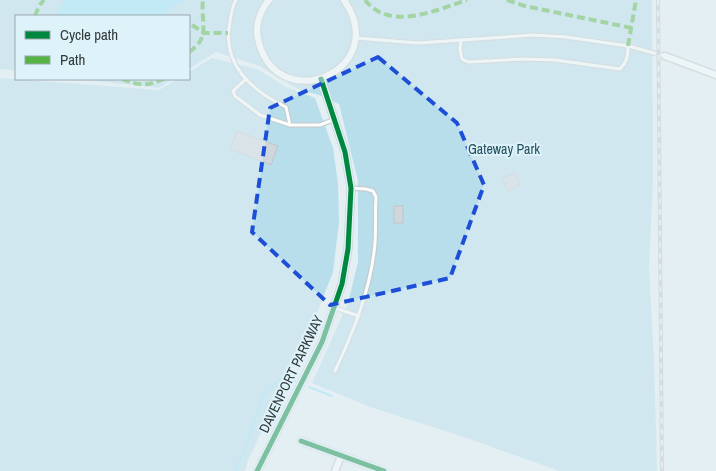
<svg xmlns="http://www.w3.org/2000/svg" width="716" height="471" viewBox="0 0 716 471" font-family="'Archivo Narrow',sans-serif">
  <rect width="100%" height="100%" fill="#e4eff3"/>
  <g fill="#b9deeb">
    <path d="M 0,0 L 652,0 L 653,179 L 649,268 L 654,360 L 657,471 L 559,471 L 467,438 L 370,407 L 312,383 L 348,303 L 358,262 L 358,181 L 339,104 L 319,95 L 298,89 L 259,66 L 216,52 L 189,69 L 189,16 L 16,16 L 16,71 L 0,69 Z"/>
    <path d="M 212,58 L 257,69 L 286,87 L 315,98 L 333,148 L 338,183 L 339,223 L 333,272 L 307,338 L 248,460 L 245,471 L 0,471 L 0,78 L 159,90 L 178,79 L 189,79 L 189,72 Z"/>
    <path d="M 78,79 L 173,79 L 159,88 Z"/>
  </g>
  <path fill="#97e2fb" d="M 68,0 L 183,0 L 172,7 L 165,16 L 54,16 L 64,2 Z"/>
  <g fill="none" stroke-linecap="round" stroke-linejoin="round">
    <g stroke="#97e2fb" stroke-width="2">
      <path d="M 309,387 L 332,396"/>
      <path d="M 236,471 L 265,393 C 274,382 281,379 295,381"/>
    </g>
  </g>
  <g fill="#cfd7db" stroke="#bec6ca">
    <path d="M 237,131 L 278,146 L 271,165 L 230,149 Z"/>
    <path d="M 515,173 L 520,185 L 508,191 L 502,178 Z"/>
    <rect x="394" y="206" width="9" height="17"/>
  </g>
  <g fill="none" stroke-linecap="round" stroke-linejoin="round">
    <defs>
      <g id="service">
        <path d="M 236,0 C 232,6 231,15 230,22 C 221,64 252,91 286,107 L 290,125 L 320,125 L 335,119"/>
        <path d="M 356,38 L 418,43 L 534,35 L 566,37 L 628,46 L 665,56"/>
        <path d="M 461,40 L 460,50 L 462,59 L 468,62 L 523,59 L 555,60 L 620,69 C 627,62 628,56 628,46"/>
        <path d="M 246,79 L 233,91 L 235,96 L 260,115 L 290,125"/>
        <path d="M 335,308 L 359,316"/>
        <path d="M 335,371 C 354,330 371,289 375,243 C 376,228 375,213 376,197 L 373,191 L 366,189 L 351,188"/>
      </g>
      <g id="minor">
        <path d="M 269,0 C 259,12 254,28 259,43 C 280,118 392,69 344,0"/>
        <path d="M 665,56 L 716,75"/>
        <path d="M 301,441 L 384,471"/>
        <path d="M 257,471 L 322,342 L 342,284 L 348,249 L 351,188 L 345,152 L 321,79"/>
        <path d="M 335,471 L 341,456"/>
      </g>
    </defs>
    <use href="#service" stroke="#c3cccf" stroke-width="5.5"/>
    <use href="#minor" stroke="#c3cccf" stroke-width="9"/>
    <use href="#service" stroke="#fbfdfd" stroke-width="3"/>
    <use href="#minor" stroke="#fbfdfd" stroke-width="6"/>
    <defs>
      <path id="rail" d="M 658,0 L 662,471"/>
    </defs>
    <use href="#rail" stroke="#c3c6c7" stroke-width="4"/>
    <use href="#rail" stroke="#def2f9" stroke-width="2" stroke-dasharray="5.5" stroke-linecap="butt"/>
    <g stroke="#56b346" stroke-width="4" stroke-dasharray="8 4" stroke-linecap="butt">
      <path d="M 365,0 C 390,32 436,10 467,0"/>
      <path d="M 507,0 L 525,6 L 632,28"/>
      <path d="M 35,16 L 39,6 L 44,0"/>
      <path d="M 192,25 L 204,33 L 228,33"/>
      <path d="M 628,46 L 636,0"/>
      <path d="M 189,52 C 212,37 200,21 203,0"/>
      <path d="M 122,79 C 139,86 147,86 164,79"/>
    </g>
    <defs>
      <g id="cycleway">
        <path d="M 301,441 L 384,471"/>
        <path d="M 257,471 L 322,342 L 342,284 L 348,249 L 351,188 L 345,152 L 321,79"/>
      </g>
    </defs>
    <use href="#cycleway" stroke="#def2f9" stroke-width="8"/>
    <use href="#cycleway" stroke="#00873e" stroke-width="5"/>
  </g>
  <path d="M0 0H716V471H0ZM 378,57 L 457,123 L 484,185 L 450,278 L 330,305 L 252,232 L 270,108 Z" fill="#e4eff3" fill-opacity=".55" fill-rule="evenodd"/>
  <path fill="none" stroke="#1d4ed8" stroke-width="4" stroke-dasharray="10 6" stroke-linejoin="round" d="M 378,57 L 457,123 L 484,185 L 450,278 L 330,305 L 252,232 L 270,108 Z"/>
  <g text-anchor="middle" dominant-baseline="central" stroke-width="4" stroke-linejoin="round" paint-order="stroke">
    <g font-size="14" fill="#24505f" stroke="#def2f9">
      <text x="504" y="149">Gateway Park</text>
    </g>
    <g font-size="14" fill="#31393b" stroke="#def2f9">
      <text transform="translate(291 374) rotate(-64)">DAVENPORT PARKWAY</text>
    </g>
  </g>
  <rect x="15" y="15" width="175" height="65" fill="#def2f9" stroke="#99a8ad"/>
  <rect x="25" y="31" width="25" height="8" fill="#00873e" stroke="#99a8ad"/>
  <text x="60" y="40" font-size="15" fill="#31393b">Cycle path</text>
  <rect x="25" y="56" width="25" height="8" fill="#56b346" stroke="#99a8ad"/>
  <text x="60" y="65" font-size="15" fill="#31393b">Path</text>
</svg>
